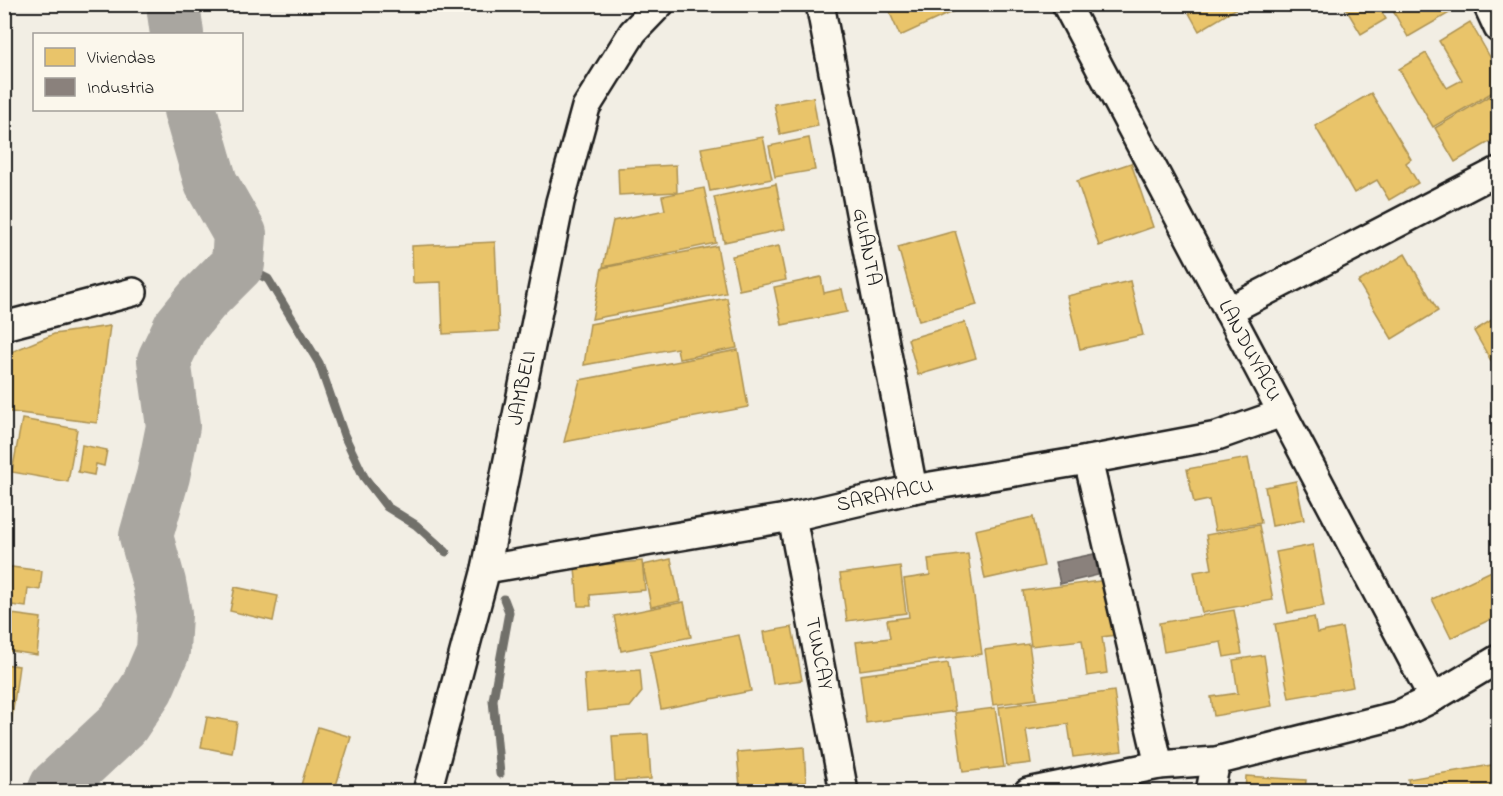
<svg xmlns="http://www.w3.org/2000/svg" width="1503" height="796" viewBox="0 0 1503 796" font-family="'Indie Flower',sans-serif">
  <rect width="100%" height="100%" fill="#f2eee4"/>
  <filter id="ink" filterUnits="userSpaceOnUse"><feTurbulence type="fractalNoise" baseFrequency=".0167" numOctaves="2"/><feDisplacementMap in="SourceGraphic" scale="12" xChannelSelector="R" yChannelSelector="G"/><feConvolveMatrix kernelMatrix="1 2 1 2 8 2 1 2 1" color-interpolation-filters="sRGB"/></filter>
  <g filter="url(#ink)">
    <g fill="#e9c46a" stroke="#ac9253" stroke-width="1.5">
      <path d="M 886,4 L 969,4 L 900,36 Z"/>
      <path d="M 1184,4 L 1244,4 L 1199,31 Z"/>
      <path d="M 1343,4 L 1377,4 L 1386,19 L 1361,34 Z"/>
      <path d="M 1389,4 L 1463,4 L 1463,5 L 1408,37 Z"/>
      <path d="M 1470,22 L 1498,71 L 1498,89 L 1433,127 L 1399,69 L 1426,53 L 1447,88 L 1462,80 L 1439,41 Z"/>
      <path d="M 1496,92 L 1498,96 L 1498,137 L 1455,162 L 1435,128 Z"/>
      <path d="M 1371,93 L 1411,159 L 1406,163 L 1418,183 L 1389,200 L 1377,180 L 1354,193 L 1315,126 Z"/>
      <path d="M 813,97 L 818,126 L 780,134 L 774,104 Z"/>
      <path d="M 763,137 L 772,179 L 710,191 L 701,148 Z"/>
      <path d="M 809,138 L 815,170 L 775,177 L 769,146 Z"/>
      <path d="M 1131,163 L 1153,227 L 1099,246 L 1077,181 Z"/>
      <path d="M 676,165 L 677,192 L 619,195 L 618,168 Z"/>
      <path d="M 776,184 L 785,229 L 724,242 L 714,197 Z"/>
      <path d="M 704,188 L 716,243 L 603,267 L 613,221 L 665,210 L 662,196 Z"/>
      <path d="M 955,231 L 977,305 L 919,321 L 898,247 Z"/>
      <path d="M 495,242 L 499,331 L 443,334 L 441,282 L 413,283 L 412,246 Z"/>
      <path d="M 717,246 L 726,293 L 592,319 L 602,268 Z"/>
      <path d="M 779,246 L 786,280 L 739,290 L 732,256 Z"/>
      <path d="M 1405,254 L 1438,311 L 1392,339 L 1358,282 Z"/>
      <path d="M 821,277 L 824,293 L 842,289 L 847,312 L 782,325 L 774,287 Z"/>
      <path d="M 1130,281 L 1143,335 L 1080,349 L 1067,296 Z"/>
      <path d="M 727,298 L 737,348 L 679,359 L 677,348 L 584,365 L 590,324 Z"/>
      <path d="M 1498,316 L 1498,373 L 1474,331 Z"/>
      <path d="M 965,322 L 976,358 L 918,375 L 908,339 Z"/>
      <path d="M 110,326 L 97,423 L 4,411 L 4,355 L 54,334 Z"/>
      <path d="M 738,350 L 748,407 L 564,442 L 580,380 Z"/>
      <path d="M 22,419 L 77,429 L 68,482 L 12,472 Z"/>
      <path d="M 82,445 L 107,450 L 104,466 L 96,464 L 94,475 L 78,472 Z"/>
      <path d="M 1248,458 L 1261,523 L 1215,531 L 1209,500 L 1194,503 L 1187,469 Z"/>
      <path d="M 1296,481 L 1304,520 L 1272,526 L 1265,487 Z"/>
      <path d="M 1033,517 L 1044,566 L 985,579 L 975,530 Z"/>
      <path d="M 1259,525 L 1273,600 L 1202,613 L 1194,572 L 1212,569 L 1206,535 Z"/>
      <path d="M 1313,545 L 1324,606 L 1288,613 L 1276,552 Z"/>
      <path d="M 968,554 L 982,654 L 860,670 L 856,642 L 890,638 L 887,620 L 909,617 L 904,579 L 930,575 L 928,559 Z"/>
      <path d="M 671,559 L 680,601 L 651,607 L 643,565 Z"/>
      <path d="M 642,561 L 645,590 L 590,595 L 591,606 L 578,606 L 575,567 Z"/>
      <path d="M 4,566 L 42,571 L 40,590 L 28,588 L 26,607 L 4,604 Z"/>
      <path d="M 900,566 L 906,613 L 847,621 L 840,574 Z"/>
      <path d="M 1498,568 L 1498,616 L 1451,638 L 1432,599 Z"/>
      <path d="M 1115,579 L 1123,634 L 1102,637 L 1107,673 L 1087,676 L 1082,640 L 1031,646 L 1023,591 Z"/>
      <path d="M 235,587 L 278,596 L 273,621 L 230,611 Z"/>
      <path d="M 684,602 L 691,637 L 621,651 L 614,616 Z"/>
      <path d="M 1234,610 L 1242,654 L 1224,657 L 1221,642 L 1164,652 L 1159,623 Z"/>
      <path d="M 4,613 L 41,618 L 37,655 L 4,650 Z"/>
      <path d="M 1314,617 L 1317,633 L 1342,628 L 1353,687 L 1289,698 L 1275,624 Z"/>
      <path d="M 792,627 L 802,680 L 773,684 L 764,632 Z"/>
      <path d="M 739,635 L 751,691 L 661,709 L 650,652 Z"/>
      <path d="M 1029,644 L 1037,699 L 993,705 L 985,650 Z"/>
      <path d="M 1264,655 L 1272,706 L 1214,716 L 1211,697 L 1238,693 L 1233,660 Z"/>
      <path d="M 948,663 L 955,711 L 866,723 L 860,675 Z"/>
      <path d="M 4,664 L 19,666 L 11,725 L 4,724 Z"/>
      <path d="M 640,670 L 642,692 L 630,707 L 587,711 L 584,674 Z"/>
      <path d="M 1114,691 L 1122,751 L 1073,757 L 1068,724 L 1026,730 L 1031,763 L 1007,766 L 999,707 Z"/>
      <path d="M 995,708 L 1004,767 L 963,772 L 955,713 Z"/>
      <path d="M 207,717 L 237,722 L 232,753 L 201,747 Z"/>
      <path d="M 318,727 L 351,737 L 334,792 L 299,792 Z"/>
      <path d="M 648,734 L 651,779 L 615,781 L 612,736 Z"/>
      <path d="M 804,747 L 806,782 L 740,787 L 737,752 Z"/>
      <path d="M 1498,764 L 1498,792 L 1410,792 L 1408,779 Z"/>
      <path d="M 1246,776 L 1306,780 L 1305,792 L 1245,792 Z"/>
    </g>
    <path fill="#8a817c" stroke="#69635f" stroke-width="1.5" d="M 1094,554 L 1098,575 L 1060,584 L 1055,562 Z"/>
    <g fill="none" stroke-linecap="round" stroke-linejoin="round">
      <g stroke="#716f6b" stroke-width="9">
        <path d="M 238,264 L 268,279 L 319,363 L 344,435 L 364,477 L 387,507 L 416,525 L 446,552"/>
        <path d="M 500,774 L 493,700 L 509,612 L 504,599"/>
      </g>
      <g stroke="#a9a6a0" stroke-width="54">
        <path d="M 174,4 L 174,12 L 177,34"/>
        <path d="M 54,792 L 56,787 L 123,724 L 147,688 L 163,651 L 165,614 L 159,583 L 146,536 L 163,476 L 173,426 L 164,360 L 180,327 L 202,300 L 238,264 L 240,234 L 211,183 L 190,110"/>
      </g>
      <defs>
        <g id="street">
          <path d="M 820,4 L 913,489"/>
          <path d="M 1066,4 L 1433,698"/>
          <path d="M 1487,4 L 1498,28"/>
          <path d="M 1228,311 L 1498,171"/>
          <path d="M 4,326 L 133,292"/>
          <path d="M 1088,460 L 1159,765"/>
          <path d="M 792,517 L 844,792"/>
          <path d="M 486,569 L 792,517 L 913,489 L 1088,460 L 1217,436 L 1282,413"/>
          <path d="M 427,792 L 486,569 L 560,202 L 586,107 L 633,32 L 660,4"/>
          <path d="M 1028,792 L 1159,765 L 1216,761 L 1398,715 L 1433,698 L 1498,659"/>
          <path d="M 1210,792 L 1216,761"/>
        </g>
      </defs>
      <use href="#street" stroke="#1c1c1c" stroke-width="32"/>
      <use href="#street" stroke="#fbf7ec" stroke-width="27"/>
    </g>
  </g>
  <g text-anchor="middle" dominant-baseline="central" stroke-width="6" stroke-linejoin="round" paint-order="stroke">
    <g font-size="21" fill="#1c1c1c" stroke="#fbf7ec">
      <text transform="translate(866 247) rotate(79)">GUANTA</text>
      <text transform="translate(1249 351) rotate(62)">LANDUYACU</text>
      <text transform="translate(523 388) rotate(-79)">JAMBELI</text>
      <text transform="translate(885 496) rotate(-12)">SARAYACU</text>
      <text transform="translate(818 654) rotate(79)">TUNCAY</text>
    </g>
  </g>
  <rect width="1503" height="796" fill="none" stroke="#fbf7ec" stroke-width="24"/>
  <rect x="12" y="12" width="1479" height="772" fill="none" stroke="#1c1c1c" stroke-width="2" filter="url(#ink)"/>
  <rect x="33" y="33" width="210" height="78" fill="#fbf7ec" stroke="#a29f99" stroke-width="1.5"/>
  <rect x="45" y="48" width="30" height="18" fill="#e9c46a" stroke="#a29f99" stroke-width="1.5"/>
  <text x="87" y="63" font-size="18" fill="#1c1c1c">Viviendas</text>
  <rect x="45" y="78" width="30" height="18" fill="#8a817c" stroke="#a29f99" stroke-width="1.5"/>
  <text x="87" y="93" font-size="18" fill="#1c1c1c">Industria</text>
</svg>
